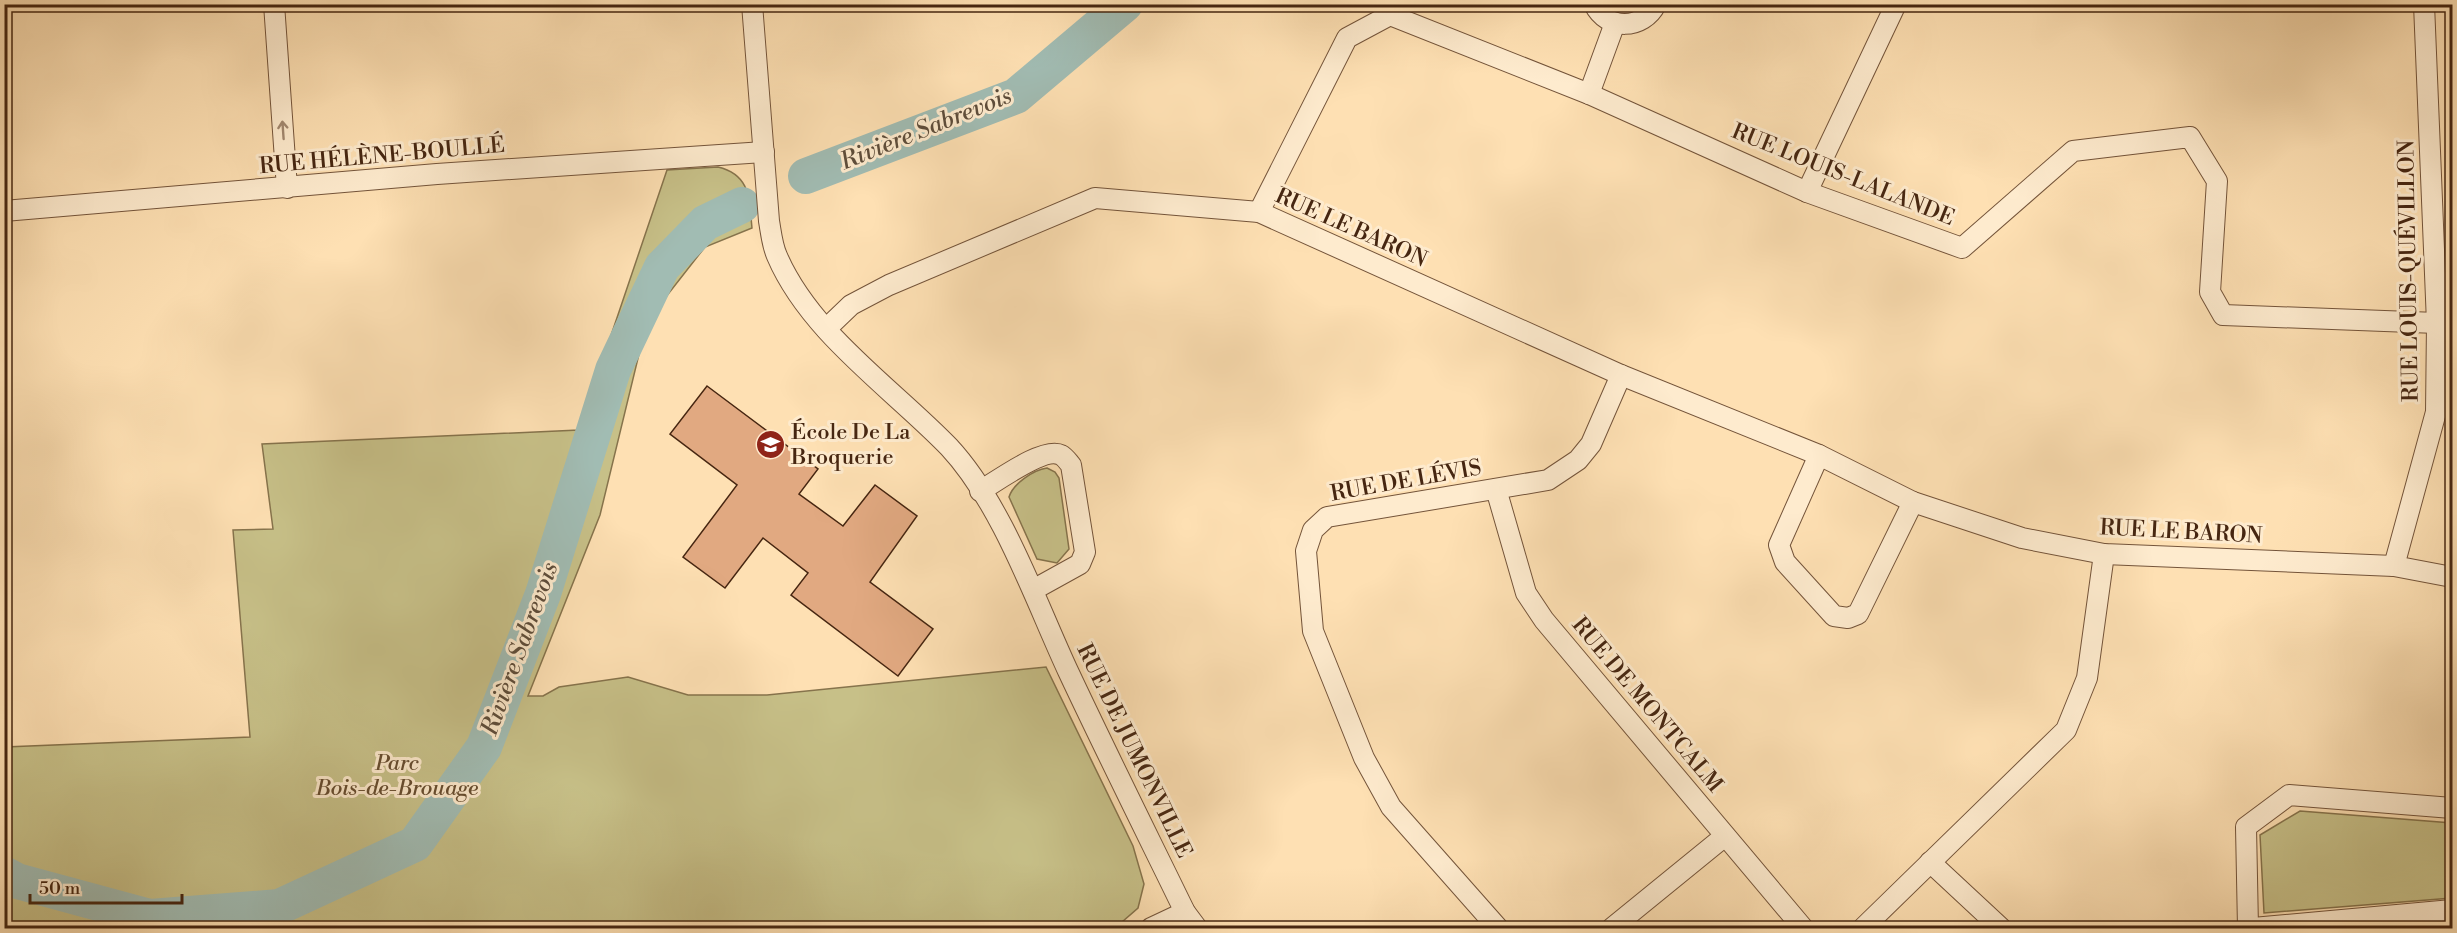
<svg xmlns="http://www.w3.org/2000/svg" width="2457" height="933" viewBox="0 0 2457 933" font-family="'Libre Bodoni',serif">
  <rect width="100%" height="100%" fill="#fee0b3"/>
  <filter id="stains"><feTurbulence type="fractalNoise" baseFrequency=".00333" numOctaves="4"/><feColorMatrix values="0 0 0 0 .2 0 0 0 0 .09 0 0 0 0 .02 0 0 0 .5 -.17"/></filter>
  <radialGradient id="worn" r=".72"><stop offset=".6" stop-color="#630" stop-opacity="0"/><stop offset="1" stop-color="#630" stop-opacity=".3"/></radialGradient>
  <g fill="#c7c088" stroke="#86734c" stroke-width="1.5">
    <path d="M 718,167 C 751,175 749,199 752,228 L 705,247 L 647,321 L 600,515 L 528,696 L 543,696 L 559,687 L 628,677 L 688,695 L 767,695 L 1046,667 L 1133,846 L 1144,884 L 1138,908 L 1115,928 L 5,928 L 5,747 L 250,737 L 233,530 L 273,529 L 262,444 L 579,430 L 667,170 Z"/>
    <path d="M 1047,468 L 1055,472 L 1059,478 L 1069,549 L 1057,563 L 1037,559 L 1009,497 C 1013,484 1033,470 1047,468 Z"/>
    <path d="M 2300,811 L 2452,823 L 2452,898 L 2264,913 L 2260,835 Z"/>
  </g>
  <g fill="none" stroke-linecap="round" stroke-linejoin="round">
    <g stroke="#a1bcb3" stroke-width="36">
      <path d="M 806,176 L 1016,96 L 1125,4"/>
      <path d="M 4,874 L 17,881 L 150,917 L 279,907 L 415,844 L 484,747 L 543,594 L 613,370 L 662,267 L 705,223 L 742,205"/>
    </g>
  </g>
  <path fill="#e1a981" stroke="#462611" stroke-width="1.5" d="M 707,386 L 818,469 L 799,494 L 843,526 L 875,485 L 917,516 L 870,582 L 933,629 L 898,676 L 791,595 L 808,573 L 763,538 L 725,588 L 683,557 L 737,485 L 670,434 Z"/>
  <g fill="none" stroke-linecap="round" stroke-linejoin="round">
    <defs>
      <g id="minor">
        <path d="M 274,4 L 287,188"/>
        <path d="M 752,4 L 769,221 C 771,232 772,245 777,256 C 810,333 892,388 949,447 C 1002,504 1035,600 1068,671 C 1106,752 1146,832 1185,912 L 1197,928"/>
        <path d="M 1594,4 C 1607,31 1643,30 1656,4"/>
        <path d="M 1589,94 L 1615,23"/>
        <path d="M 1807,192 L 1896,4"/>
        <path d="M 4,211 L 437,174 L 764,152"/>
        <path d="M 1259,212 L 1347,38 L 1390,15 L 1589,94 L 1807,192 L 1962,248 L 2073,151 L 2190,137 L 2217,181 L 2210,292 L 2223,315 L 2437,323"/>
        <path d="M 826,329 L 851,305 L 889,285 L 1095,198 L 1259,212 L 1621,375 L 1819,455 L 1913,502 L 2022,538 L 2104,554 L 2394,566 L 2452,577"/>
        <path d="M 1819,455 L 1779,545 L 1785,562 L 1834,616 L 1848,618 L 1858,614 L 1913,502"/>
        <path d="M 1496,489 L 1526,593 L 1544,620 L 1803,928"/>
        <path d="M 980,491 C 996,482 1044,446 1061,455 C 1065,457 1069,463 1071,465 L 1085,552 L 1080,564 L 1033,590"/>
        <path d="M 2394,566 L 2436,412 L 2437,323 L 2424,4"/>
        <path d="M 1930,862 L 2001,928"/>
        <path d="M 1151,928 L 1185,912"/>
        <path d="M 1498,928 L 1391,807 L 1364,758 L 1313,631 L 1306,551 L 1313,530 L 1327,517 L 1548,480 L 1578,460 L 1591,444 L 1621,375"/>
        <path d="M 1612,928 L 1725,836"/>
        <path d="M 1863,928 L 2066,730 L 2087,678 L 2104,554"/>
        <path d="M 2248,928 L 2246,827 L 2289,795 L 2452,808"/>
        <path d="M 2253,928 L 2452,910"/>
      </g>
    </defs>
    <use href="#minor" stroke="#74543a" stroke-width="22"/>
    <use href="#minor" stroke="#feebce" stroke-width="20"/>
  </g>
  <defs><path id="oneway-shaft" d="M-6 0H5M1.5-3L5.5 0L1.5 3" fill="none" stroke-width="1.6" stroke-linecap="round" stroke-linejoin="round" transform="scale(1.5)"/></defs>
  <use stroke="#a28870" href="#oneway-shaft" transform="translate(283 130) rotate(-94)"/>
  <defs>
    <symbol id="school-disc" viewBox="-11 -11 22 22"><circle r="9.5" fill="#8f2418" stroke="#feebce"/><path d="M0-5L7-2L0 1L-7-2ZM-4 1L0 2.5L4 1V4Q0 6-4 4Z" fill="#fff"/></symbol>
  </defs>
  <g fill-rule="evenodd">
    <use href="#school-disc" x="754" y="428" width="33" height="33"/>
  </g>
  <g text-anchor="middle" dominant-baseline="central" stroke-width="6" stroke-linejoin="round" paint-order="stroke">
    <g font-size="22" fill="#462611" stroke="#feebce">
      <text transform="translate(382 156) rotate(-5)">RUE HÉLÈNE-BOULLÉ</text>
      <text transform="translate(1843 175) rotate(22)">RUE LOUIS-LALANDE</text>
      <text transform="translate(1351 228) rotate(24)">RUE LE BARON</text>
      <text transform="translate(2409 271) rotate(-91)">RUE LOUIS-QUÉVILLON</text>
      <text transform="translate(1406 481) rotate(-10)">RUE DE LÉVIS</text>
      <text transform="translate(2181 532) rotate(3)">RUE LE BARON</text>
      <text transform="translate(1647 705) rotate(50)">RUE DE MONTCALM</text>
      <text transform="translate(1134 751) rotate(64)">RUE DE JUMONVILLE</text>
    </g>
    <g font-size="22" fill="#462611" stroke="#feebce" text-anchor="start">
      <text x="791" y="432">École De La<tspan x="791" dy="25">Broquerie</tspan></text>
    </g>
    <g font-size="22" font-style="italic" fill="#664c2f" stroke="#feebce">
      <text x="397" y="763">Parc<tspan x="397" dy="25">Bois-de-Brouage</tspan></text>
    </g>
    <g font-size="24" font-style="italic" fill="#5d4c3a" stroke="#feebce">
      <text transform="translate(926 129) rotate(-22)">Rivière Sabrevois</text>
      <text transform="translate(520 649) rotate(-70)">Rivière Sabrevois</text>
    </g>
  </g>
  <rect width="2457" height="933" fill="none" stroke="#fee0b3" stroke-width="24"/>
  <rect x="6" y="6" width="2445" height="921" fill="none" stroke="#462611" stroke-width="3"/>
  <rect x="12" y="12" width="2433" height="909" fill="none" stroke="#462611" stroke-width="1.5"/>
  <path d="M30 894v9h152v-9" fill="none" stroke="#462611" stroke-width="3"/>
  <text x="39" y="894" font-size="18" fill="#462611" stroke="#feebce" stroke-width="4.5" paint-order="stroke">50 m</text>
  <rect width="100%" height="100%" filter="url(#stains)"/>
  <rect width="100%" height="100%" fill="url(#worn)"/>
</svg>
